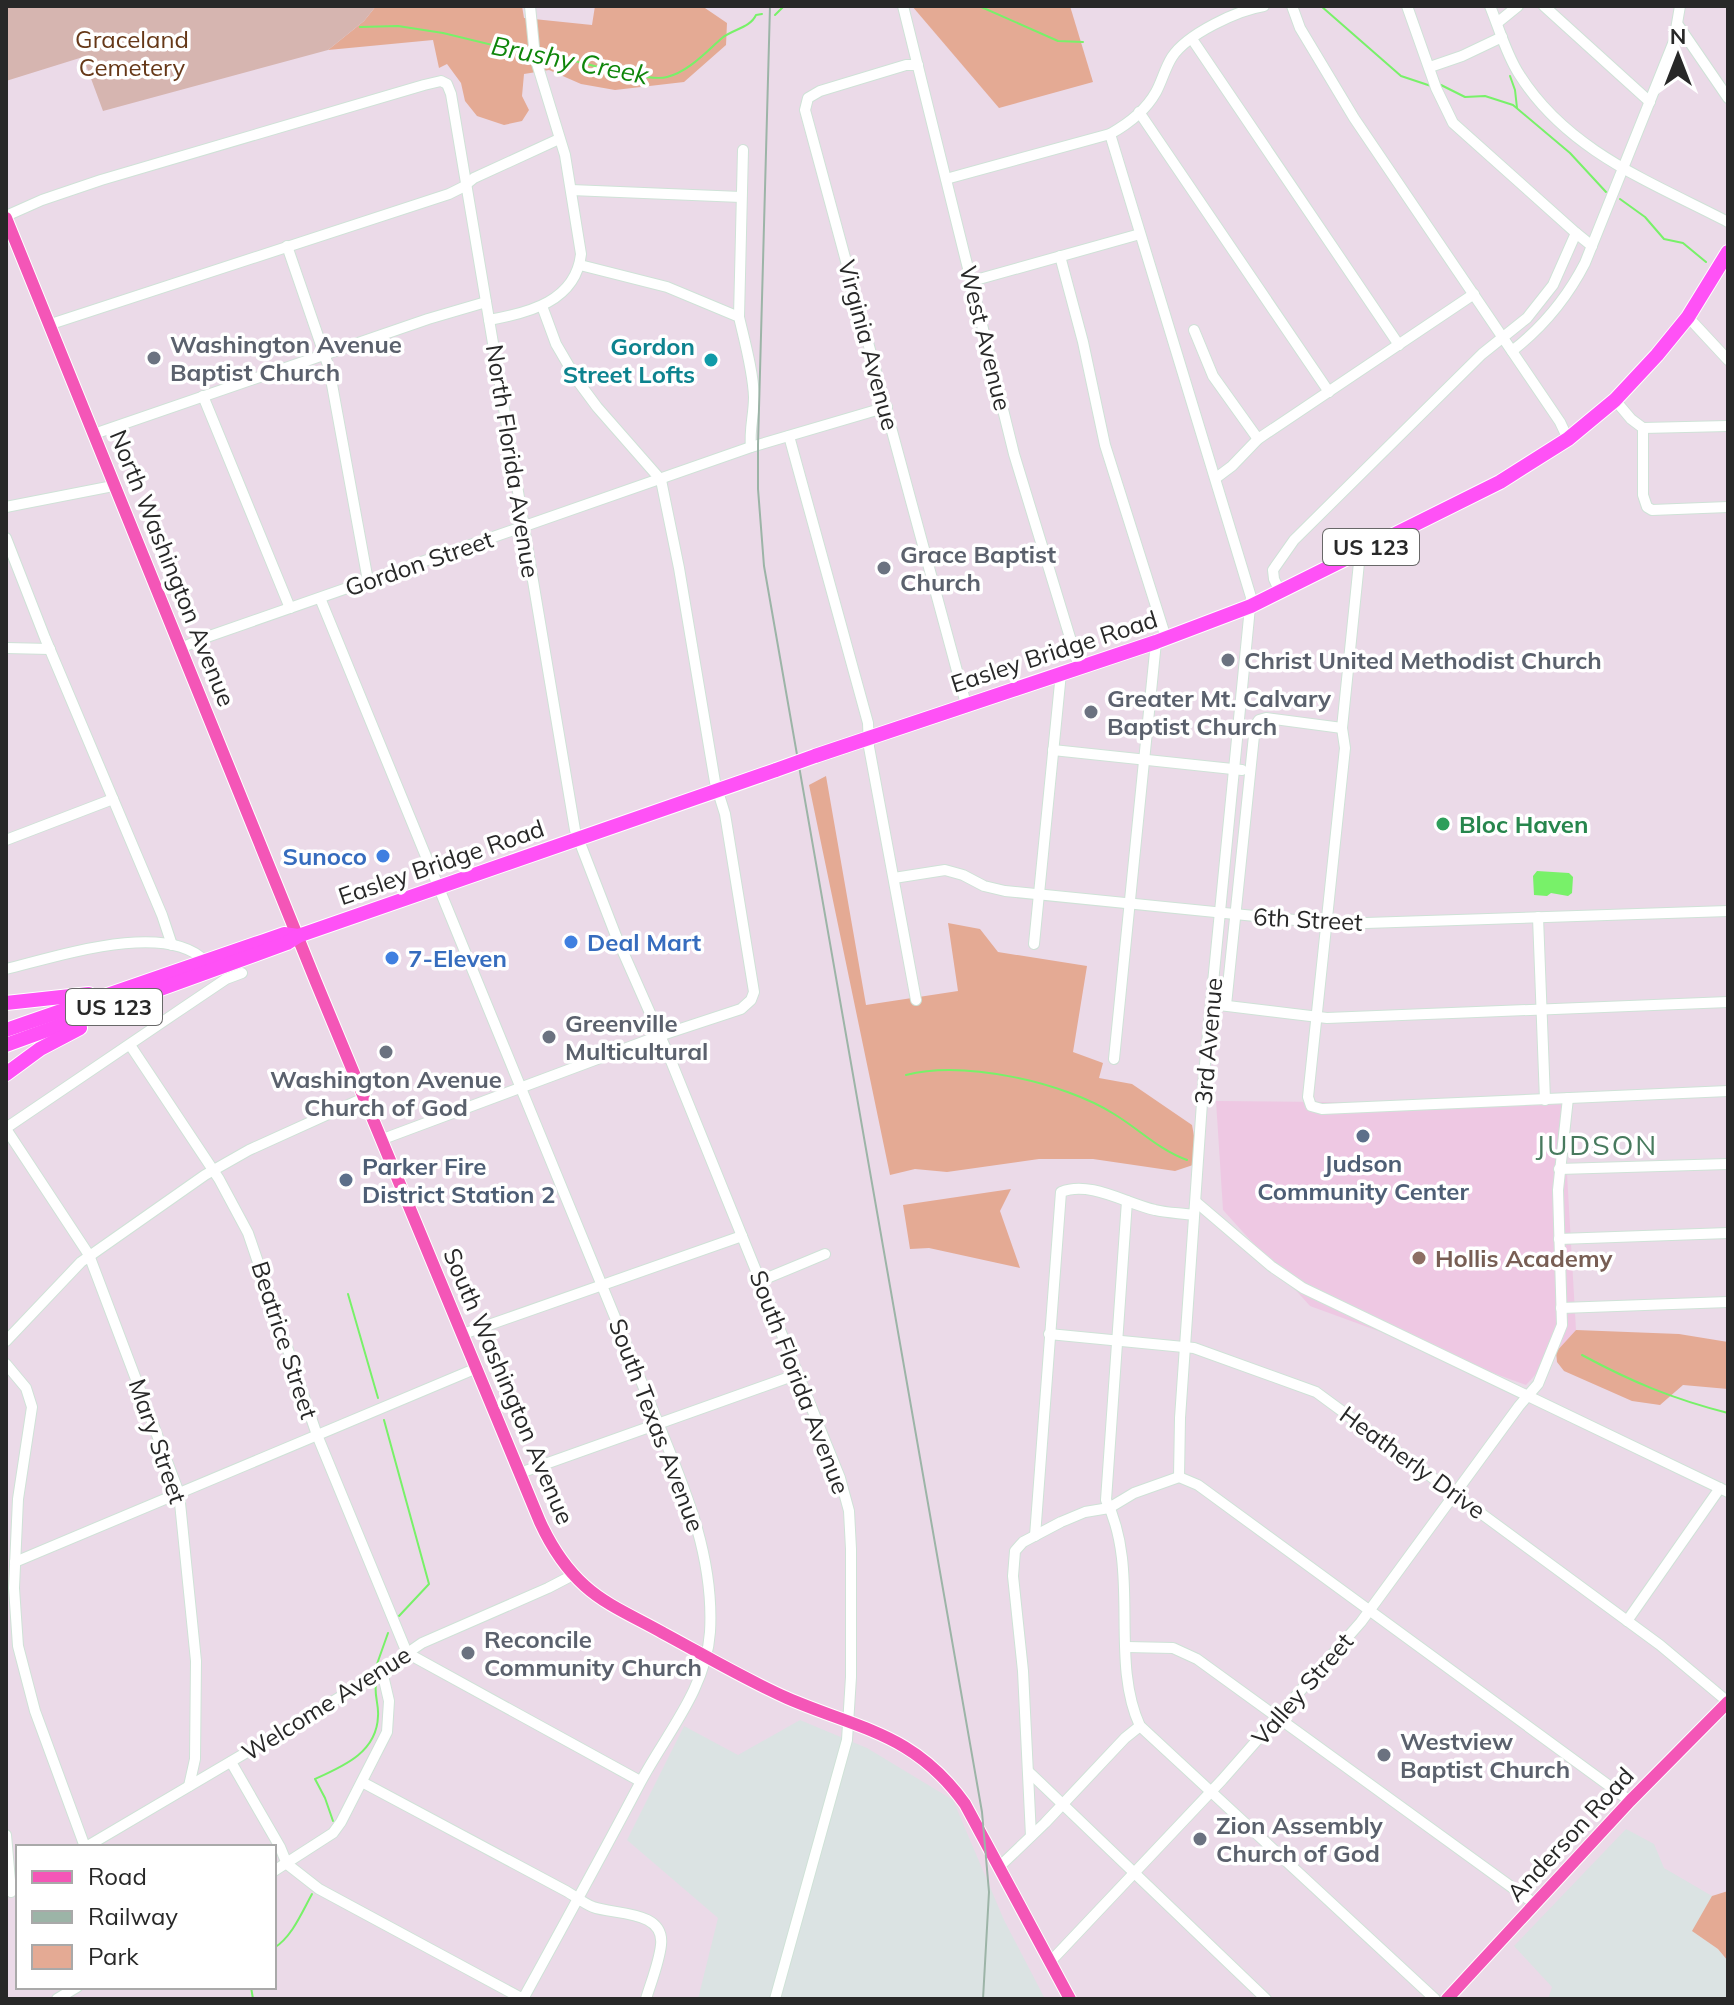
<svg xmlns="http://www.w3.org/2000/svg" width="1734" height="2005" viewBox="0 0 1734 2005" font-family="Mulish,sans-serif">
  <rect width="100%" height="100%" fill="#ebdae8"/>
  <g fill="#dbe3e3">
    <path d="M 800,1720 L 867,1748 L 953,1800 L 1004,1920 L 1045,1999 L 698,1999 L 718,1918 L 627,1840 L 684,1726 L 738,1755 Z"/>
    <path d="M 1626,1829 L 1654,1844 L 1664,1868 L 1712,1896 L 1693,1931 L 1718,1949 L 1728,1961 L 1728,1999 L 1548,1999 L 1552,1987 L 1514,1946 Z"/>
  </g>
  <path fill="#eec8e3" d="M 1216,1101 L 1563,1104 L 1576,1330 L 1526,1385 L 1310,1306 L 1223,1210 Z"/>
  <g fill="#e4aa94">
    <path d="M 376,6 L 522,6 L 524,18 L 592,25 L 595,6 L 702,6 L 727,23 L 726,45 L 684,82 L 615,90 L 581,84 L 549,70 L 524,74 L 522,96 L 529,110 L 522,121 L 504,125 L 477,116 L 465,101 L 461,83 L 447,64 L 439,68 L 433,40 L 328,50 L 364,21 Z"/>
    <path d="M 912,6 L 1070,6 L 1093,82 L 999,108 Z"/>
    <path d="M 826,776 L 866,1005 L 958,991 L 948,923 L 980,929 L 998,952 L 1087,966 L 1073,1052 L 1103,1063 L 1099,1078 L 1132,1084 L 1192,1125 L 1199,1163 L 1175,1171 L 1093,1159 L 1039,1159 L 947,1172 L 915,1169 L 890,1175 L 809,785 Z"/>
    <path d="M 1011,1189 L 1000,1211 L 1020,1268 L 929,1248 L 910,1249 L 903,1205 Z"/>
    <path d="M 1576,1330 L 1679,1334 L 1728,1342 L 1728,1389 L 1683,1385 L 1660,1405 L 1632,1401 L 1564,1371 L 1557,1362 L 1556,1352 Z"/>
    <path d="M 1728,1891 L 1728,1961 L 1718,1949 L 1692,1931 L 1712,1896 Z"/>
  </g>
  <path fill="#d6b5b0" d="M 6,6 L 376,6 L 364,21 L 328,50 L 103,111 L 83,57 L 6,81 Z"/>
  <path fill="#78f169" d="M 1537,871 L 1569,873 L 1573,877 L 1572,893 L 1568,896 L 1551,893 L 1547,896 L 1534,895 L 1533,876 Z"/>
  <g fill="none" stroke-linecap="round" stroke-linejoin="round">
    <g stroke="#78f169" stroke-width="2">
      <path d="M 979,6 L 1058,41 L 1083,42"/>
      <path d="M 1321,6 L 1401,76 L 1431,86"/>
      <path d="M 775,15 L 784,6"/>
      <path d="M 360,27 L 398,26 L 443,33 L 530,54"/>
      <path d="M 540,54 C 570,57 644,83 667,77 C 688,72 706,52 722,38 C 733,29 750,28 756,15 L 762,14"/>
      <path d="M 1510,76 L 1515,90 L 1517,108"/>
      <path d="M 1441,85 L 1465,97 L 1485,96 L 1513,105 L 1570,153 L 1606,192"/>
      <path d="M 1620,199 L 1645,217 L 1664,239 L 1683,243 L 1706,262"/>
      <path d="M 906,1075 C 964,1060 1063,1082 1114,1114 C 1139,1129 1159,1150 1187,1160"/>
      <path d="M 348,1294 L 378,1398"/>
      <path d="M 1582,1355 C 1632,1382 1673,1399 1728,1413"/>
      <path d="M 384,1420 L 429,1584 L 399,1616"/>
      <path d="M 377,1664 L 388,1633"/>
      <path d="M 333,1821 L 325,1798 L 315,1779 C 344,1766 377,1752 378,1716 C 379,1705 374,1695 376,1684"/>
      <path d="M 274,1948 C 292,1937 302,1912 312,1894"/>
      <path d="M 251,1987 L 253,1999"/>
    </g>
    <defs>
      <g id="minor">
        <path d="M 903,6 L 1014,454 L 1079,667"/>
        <path d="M 1292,6 L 1300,28 L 1354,118 L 1560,422 L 1568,439"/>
        <path d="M 1407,6 L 1436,88 L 1453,123 L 1576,233"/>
        <path d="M 1490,6 C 1499,28 1506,54 1519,74 C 1567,151 1651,182 1728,222"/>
        <path d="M 1544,6 L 1650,102"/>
        <path d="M 1497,23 L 1518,6"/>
        <path d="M 1678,25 L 1728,98"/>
        <path d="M 1192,39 L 1399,345"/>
        <path d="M 918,65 L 906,65 L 820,91 L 808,98 L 805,110 L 966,704"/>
        <path d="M 1430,67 L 1462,56 L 1502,37"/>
        <path d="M 1139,112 L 1329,392"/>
        <path d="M 1110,134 L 1251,597 L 1204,1074 L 1180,1418 L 1179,1477"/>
        <path d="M 946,179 L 1110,134 C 1128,124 1146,110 1156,92 C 1162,81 1165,68 1172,57 C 1187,34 1238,10 1264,6"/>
        <path d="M 571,190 L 741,197"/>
        <path d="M 6,216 L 42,200 L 101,180 L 424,85 L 441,81 L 447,84 L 451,94 L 575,830 L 616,936 L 669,1056 L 840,1478 L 849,1511 L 851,1549 L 851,1677 L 847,1740 L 775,1999"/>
        <path d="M 287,246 L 329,368 L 368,581"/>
        <path d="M 1060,256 L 1083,342 L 1105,445 L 1166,638"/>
        <path d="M 580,265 L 667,287 L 739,317 C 745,343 753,371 754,397 C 754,415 749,430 751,447"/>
        <path d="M 972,281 L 1140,234"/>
        <path d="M 739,317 L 743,150"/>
        <path d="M 1688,317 L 1728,360"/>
        <path d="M 489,320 C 529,313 576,301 581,254 L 565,155 L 535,57 L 530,6"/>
        <path d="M 51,324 L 449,194 L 463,187 L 474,178 L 559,139"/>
        <path d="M 1194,330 L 1213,376 L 1258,439"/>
        <path d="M 1512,351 C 1543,327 1567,298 1585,263 L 1674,41 L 1680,6"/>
        <path d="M 203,396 L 290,608"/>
        <path d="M 1615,400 L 1631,419 L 1643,428 L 1728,426"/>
        <path d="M 1643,428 L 1643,495 L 1647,507 L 1652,510 L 1728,507"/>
        <path d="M 94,434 L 428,319 L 486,302"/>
        <path d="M 789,436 L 868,723 L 869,747 L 916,1000"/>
        <path d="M 1216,478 L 1232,466 L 1258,439 L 1474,294"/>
        <path d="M 6,507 L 113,486"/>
        <path d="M 6,538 L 45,638 L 162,915 L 172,945"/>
        <path d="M 1360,553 L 1342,728 L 1345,748 L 1308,1097 L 1311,1106 L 1322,1109 L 1728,1091"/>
        <path d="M 1280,592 L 1274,579 L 1273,570 L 1294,540 L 1482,354 L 1527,318 L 1553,285 L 1576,233 L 1592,246"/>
        <path d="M 320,598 L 646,1393 C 676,1470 715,1546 710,1632 C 706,1690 665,1735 639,1785 C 601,1857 562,1928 523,1999"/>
        <path d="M 6,648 L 50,649"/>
        <path d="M 181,648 L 204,638 L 751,447 L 887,407"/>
        <path d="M 1053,750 L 1242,770"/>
        <path d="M 6,840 L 113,799"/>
        <path d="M 894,878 L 945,870 L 963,875 L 984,886 L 1005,891 L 1335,924 L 1728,911"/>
        <path d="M 1538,917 L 1545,1100"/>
        <path d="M 1034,944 L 1061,673"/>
        <path d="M 6,969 C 56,957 165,920 205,961"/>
        <path d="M 1211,1004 L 1327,1018 L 1728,1002"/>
        <path d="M 1226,1005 L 1255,726 L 1259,720 L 1266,718 L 1342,728"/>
        <path d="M 130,1045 L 219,1179 L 248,1233 L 317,1435 L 407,1653 L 640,1781"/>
        <path d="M 1114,1059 L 1156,642"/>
        <path d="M 6,1128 L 183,1008 L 226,979 L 242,973"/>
        <path d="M 6,1129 L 89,1255 L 179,1493 L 196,1661 L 195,1759 L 189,1786"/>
        <path d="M 383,1139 L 659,1036 L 741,1009 L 751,1000 L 754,992 L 725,814 L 715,782 L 679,568 L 661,480 L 597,407 L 577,380 L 556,344 L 542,306"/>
        <path d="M 1559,1169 L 1728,1164"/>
        <path d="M 1127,1201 L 1106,1500 C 1141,1571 1109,1659 1140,1726 L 1435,1999"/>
        <path d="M 1196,1202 L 1271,1266 L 1303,1288 L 1728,1492"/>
        <path d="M 1559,1239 L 1728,1233"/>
        <path d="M 760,1281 L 825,1254"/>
        <path d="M 1561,1308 L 1728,1302"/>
        <path d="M 463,1334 L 742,1236"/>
        <path d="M 1049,1334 L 1194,1348 L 1316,1392 L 1660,1645 L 1728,1702"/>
        <path d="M 6,1341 L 81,1262 L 205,1175 L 249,1150 L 366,1097"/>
        <path d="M 6,1364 L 26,1388 L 32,1407 L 18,1499 L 14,1588 L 18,1646 L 35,1711 L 85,1847"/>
        <path d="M 520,1473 L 798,1374"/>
        <path d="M 1179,1477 L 1198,1485 L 1630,1801"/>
        <path d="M 1035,1536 L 1061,1192 C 1090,1180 1127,1204 1155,1210 C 1167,1213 1181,1213 1194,1215"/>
        <path d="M 15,1562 L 477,1368"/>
        <path d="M 1627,1621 L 1720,1488"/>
        <path d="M 1127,1647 L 1173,1648 L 1197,1659 L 1535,1904"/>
        <path d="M 231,1762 L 280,1847 L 287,1864 L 319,1889 L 523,1999"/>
        <path d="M 1030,1773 L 1266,1999"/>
        <path d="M 362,1782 L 566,1891 C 575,1896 583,1903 593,1907 C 615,1915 665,1910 661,1945 C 659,1963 651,1982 646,1999"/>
        <path d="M 6,1835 L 11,1892"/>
        <path d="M 1031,1836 L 1023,1671 L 1013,1576 L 1015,1551 L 1023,1542 L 1061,1522 L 1085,1512 L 1109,1508 L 1134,1493 L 1179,1477"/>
        <path d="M 86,1847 L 364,1683 L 422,1643 L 548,1588 L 573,1575"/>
        <path d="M 999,1867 L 1045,1823 L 1125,1738 L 1140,1726"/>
        <path d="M 274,1871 L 333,1833 L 341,1822 L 387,1732 L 389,1701 L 382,1671"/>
        <path d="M 1050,1962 L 1222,1780 L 1361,1622 L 1519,1406 L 1538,1384 L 1562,1325 L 1558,1190 L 1568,1098"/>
        <path d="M 57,1999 L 77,1987"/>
      </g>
      <g id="major">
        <path d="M 6,218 L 316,982 L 540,1522 C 551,1546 565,1568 585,1586 C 607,1606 637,1618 663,1633 C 704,1655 744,1679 787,1698 C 861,1730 914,1733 965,1804 L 1070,1999"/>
        <path d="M 1447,1999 L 1630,1801 L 1728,1702"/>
      </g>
      <g id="highway">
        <path d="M 815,756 L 1156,642 L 1251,606 L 1500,482 L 1568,439 L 1615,400 L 1657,355 L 1688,317 L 1728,252"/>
        <path d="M 6,1003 L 89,994"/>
        <path d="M 6,1030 L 264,941 L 284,934 L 298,936"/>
        <path d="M 6,1045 L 287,943 L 298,936 L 776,770"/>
        <path d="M 6,1074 L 40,1049 L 80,1028"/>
      </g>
    </defs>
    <use href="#minor" stroke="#cfe2d7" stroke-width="12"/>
    <use href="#major" stroke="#fff" stroke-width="14"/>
    <use href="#highway" stroke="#fff" stroke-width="16"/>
    <use href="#minor" stroke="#fff" stroke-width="10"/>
    <use href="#major" stroke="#f456b7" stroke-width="12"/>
    <use href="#highway" stroke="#ff51f6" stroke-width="14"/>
    <path stroke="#9cb4a7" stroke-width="2" d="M 770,6 L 758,445 L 758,489 L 764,566 L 982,1812 L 989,1892 L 983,1999"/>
    <defs>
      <path id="highway-bridge" d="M 776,770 L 815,756"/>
    </defs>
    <use href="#highway-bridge" stroke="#fff" stroke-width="16" stroke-linecap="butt"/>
    <use href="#highway-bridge" stroke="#ff51f6" stroke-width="14"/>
  </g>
  <g fill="#6b7280" stroke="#fff" stroke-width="3">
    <circle cx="154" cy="358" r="8"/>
    <circle cx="884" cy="568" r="8"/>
    <circle cx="1228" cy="660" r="8"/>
    <circle cx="1091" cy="712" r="8"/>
    <circle cx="549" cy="1037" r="8"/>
    <circle cx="386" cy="1052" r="8"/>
    <circle cx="468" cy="1653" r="8"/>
    <circle cx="1384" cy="1755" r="8"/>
    <circle cx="1200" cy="1839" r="8"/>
  </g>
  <circle fill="#0f9aa8" stroke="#fff" stroke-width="3" cx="711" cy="360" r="8"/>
  <circle fill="#2e9e5b" stroke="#fff" stroke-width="3" cx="1443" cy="824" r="8"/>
  <g fill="#3f7fe0" stroke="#fff" stroke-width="3">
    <circle cx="383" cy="856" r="8"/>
    <circle cx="571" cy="942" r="8"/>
    <circle cx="392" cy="958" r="8"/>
  </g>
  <g fill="#5c6f8a" stroke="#fff" stroke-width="3">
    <circle cx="1363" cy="1136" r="8"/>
    <circle cx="346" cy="1180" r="8"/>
  </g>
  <circle fill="#8d6e63" stroke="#fff" stroke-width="3" cx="1419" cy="1258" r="8"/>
  <g text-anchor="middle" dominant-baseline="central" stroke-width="7" stroke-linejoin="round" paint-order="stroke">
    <g fill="#fff" stroke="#686868" stroke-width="2">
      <rect x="1323" y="529" width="96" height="36" rx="6"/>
      <rect x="66" y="989" width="96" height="36" rx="6"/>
    </g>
    <g font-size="22" font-weight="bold" fill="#282828">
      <text x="1371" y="547">US 123</text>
      <text x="114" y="1007">US 123</text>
    </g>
    <g font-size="24" fill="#663818" stroke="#fff">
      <text x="132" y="39">Graceland<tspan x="132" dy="28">Cemetery</tspan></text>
    </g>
    <g font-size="24" fill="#282828" stroke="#fff">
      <text transform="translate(986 338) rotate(76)">West Avenue</text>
      <text transform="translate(869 345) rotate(75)">Virginia Avenue</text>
      <text transform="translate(513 461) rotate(81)">North Florida Avenue</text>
      <text transform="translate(419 563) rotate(-19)">Gordon Street</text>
      <text transform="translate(173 568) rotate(68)">North Washington Avenue</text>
      <text transform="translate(1054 651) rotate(-18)">Easley Bridge Road</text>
      <text transform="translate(441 862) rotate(-19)">Easley Bridge Road</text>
      <text transform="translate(1308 919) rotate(3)">6th Street</text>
      <text transform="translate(1208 1041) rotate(-85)">3rd Avenue</text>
      <text transform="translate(285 1340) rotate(72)">Beatrice Street</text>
      <text transform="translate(800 1382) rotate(69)">South Florida Avenue</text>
      <text transform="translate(509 1386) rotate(67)">South Washington Avenue</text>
      <text transform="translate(657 1425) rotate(69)">South Texas Avenue</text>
      <text transform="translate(158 1441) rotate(71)">Mary Street</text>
      <text transform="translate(1413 1462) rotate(36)">Heatherly Drive</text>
      <text transform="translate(1302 1689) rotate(-49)">Valley Street</text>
      <text transform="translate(326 1703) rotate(-32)">Welcome Avenue</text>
      <text transform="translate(1570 1834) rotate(-47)">Anderson Road</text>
    </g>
    <g font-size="24" font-weight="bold" fill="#5b616d" stroke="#fff" text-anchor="start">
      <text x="170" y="344">Washington Avenue<tspan x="170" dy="28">Baptist Church</tspan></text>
      <text x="900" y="554">Grace Baptist<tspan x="900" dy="28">Church</tspan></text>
      <text x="1244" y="660">Christ United Methodist Church</text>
      <text x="1107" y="698">Greater Mt. Calvary<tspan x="1107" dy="28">Baptist Church</tspan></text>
      <text x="565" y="1023">Greenville<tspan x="565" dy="28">Multicultural</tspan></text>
      <text x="386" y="1079" text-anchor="middle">Washington Avenue<tspan x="386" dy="28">Church of God</tspan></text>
      <text x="484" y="1639">Reconcile<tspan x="484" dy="28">Community Church</tspan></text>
      <text x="1400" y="1741">Westview<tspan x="1400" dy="28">Baptist Church</tspan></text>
      <text x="1216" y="1825">Zion Assembly<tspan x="1216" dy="28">Church of God</tspan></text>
    </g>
    <g font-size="24" font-weight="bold" fill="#0d838f" stroke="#fff" text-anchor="end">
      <text x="695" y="346">Gordon<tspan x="695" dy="28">Street Lofts</tspan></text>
    </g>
    <g font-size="24" font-weight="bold" fill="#27864d" stroke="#fff" text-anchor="start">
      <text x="1459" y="824">Bloc Haven</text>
    </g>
    <g font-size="24" font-weight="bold" fill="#366cbe" stroke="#fff" text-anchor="start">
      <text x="367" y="856" text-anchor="end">Sunoco</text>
      <text x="587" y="942">Deal Mart</text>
      <text x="408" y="958">7-Eleven</text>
    </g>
    <g font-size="24" font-weight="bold" fill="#4e5e75" stroke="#fff">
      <text x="1363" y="1163">Judson<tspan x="1363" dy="28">Community Center</tspan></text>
      <text x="362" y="1166" text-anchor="start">Parker Fire<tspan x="362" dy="28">District Station 2</tspan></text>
    </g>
    <g font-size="24" font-weight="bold" fill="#785e54" stroke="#fff" text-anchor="start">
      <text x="1435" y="1258">Hollis Academy</text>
    </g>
    <g font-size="26" font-style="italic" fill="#0f860b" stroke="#fff">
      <text transform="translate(570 60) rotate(11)">Brushy Creek</text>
    </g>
    <g font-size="28" letter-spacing="2" fill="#487a5e" stroke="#fff">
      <text x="1597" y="1144">JUDSON</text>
    </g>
  </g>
  <rect width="1734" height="2005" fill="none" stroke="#282828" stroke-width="16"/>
  <rect x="16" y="1845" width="260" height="144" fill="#ffffff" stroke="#a9a9a9" stroke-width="2"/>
  <rect x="32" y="1871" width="40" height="12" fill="#f456b7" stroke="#a9a9a9" stroke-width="2"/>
  <text x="88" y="1885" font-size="24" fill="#282828">Road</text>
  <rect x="32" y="1911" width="40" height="12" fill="#9cb4a7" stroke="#a9a9a9" stroke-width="2"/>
  <text x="88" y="1925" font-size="24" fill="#282828">Railway</text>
  <rect x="32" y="1945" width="40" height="24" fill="#e4aa94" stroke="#a9a9a9" stroke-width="2"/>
  <text x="88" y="1965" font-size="24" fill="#282828">Park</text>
  <g transform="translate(1678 56)" stroke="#ffffff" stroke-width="6" paint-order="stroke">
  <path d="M0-6L14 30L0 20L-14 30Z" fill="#282828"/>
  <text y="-12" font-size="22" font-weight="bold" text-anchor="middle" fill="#282828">N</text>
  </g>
</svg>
